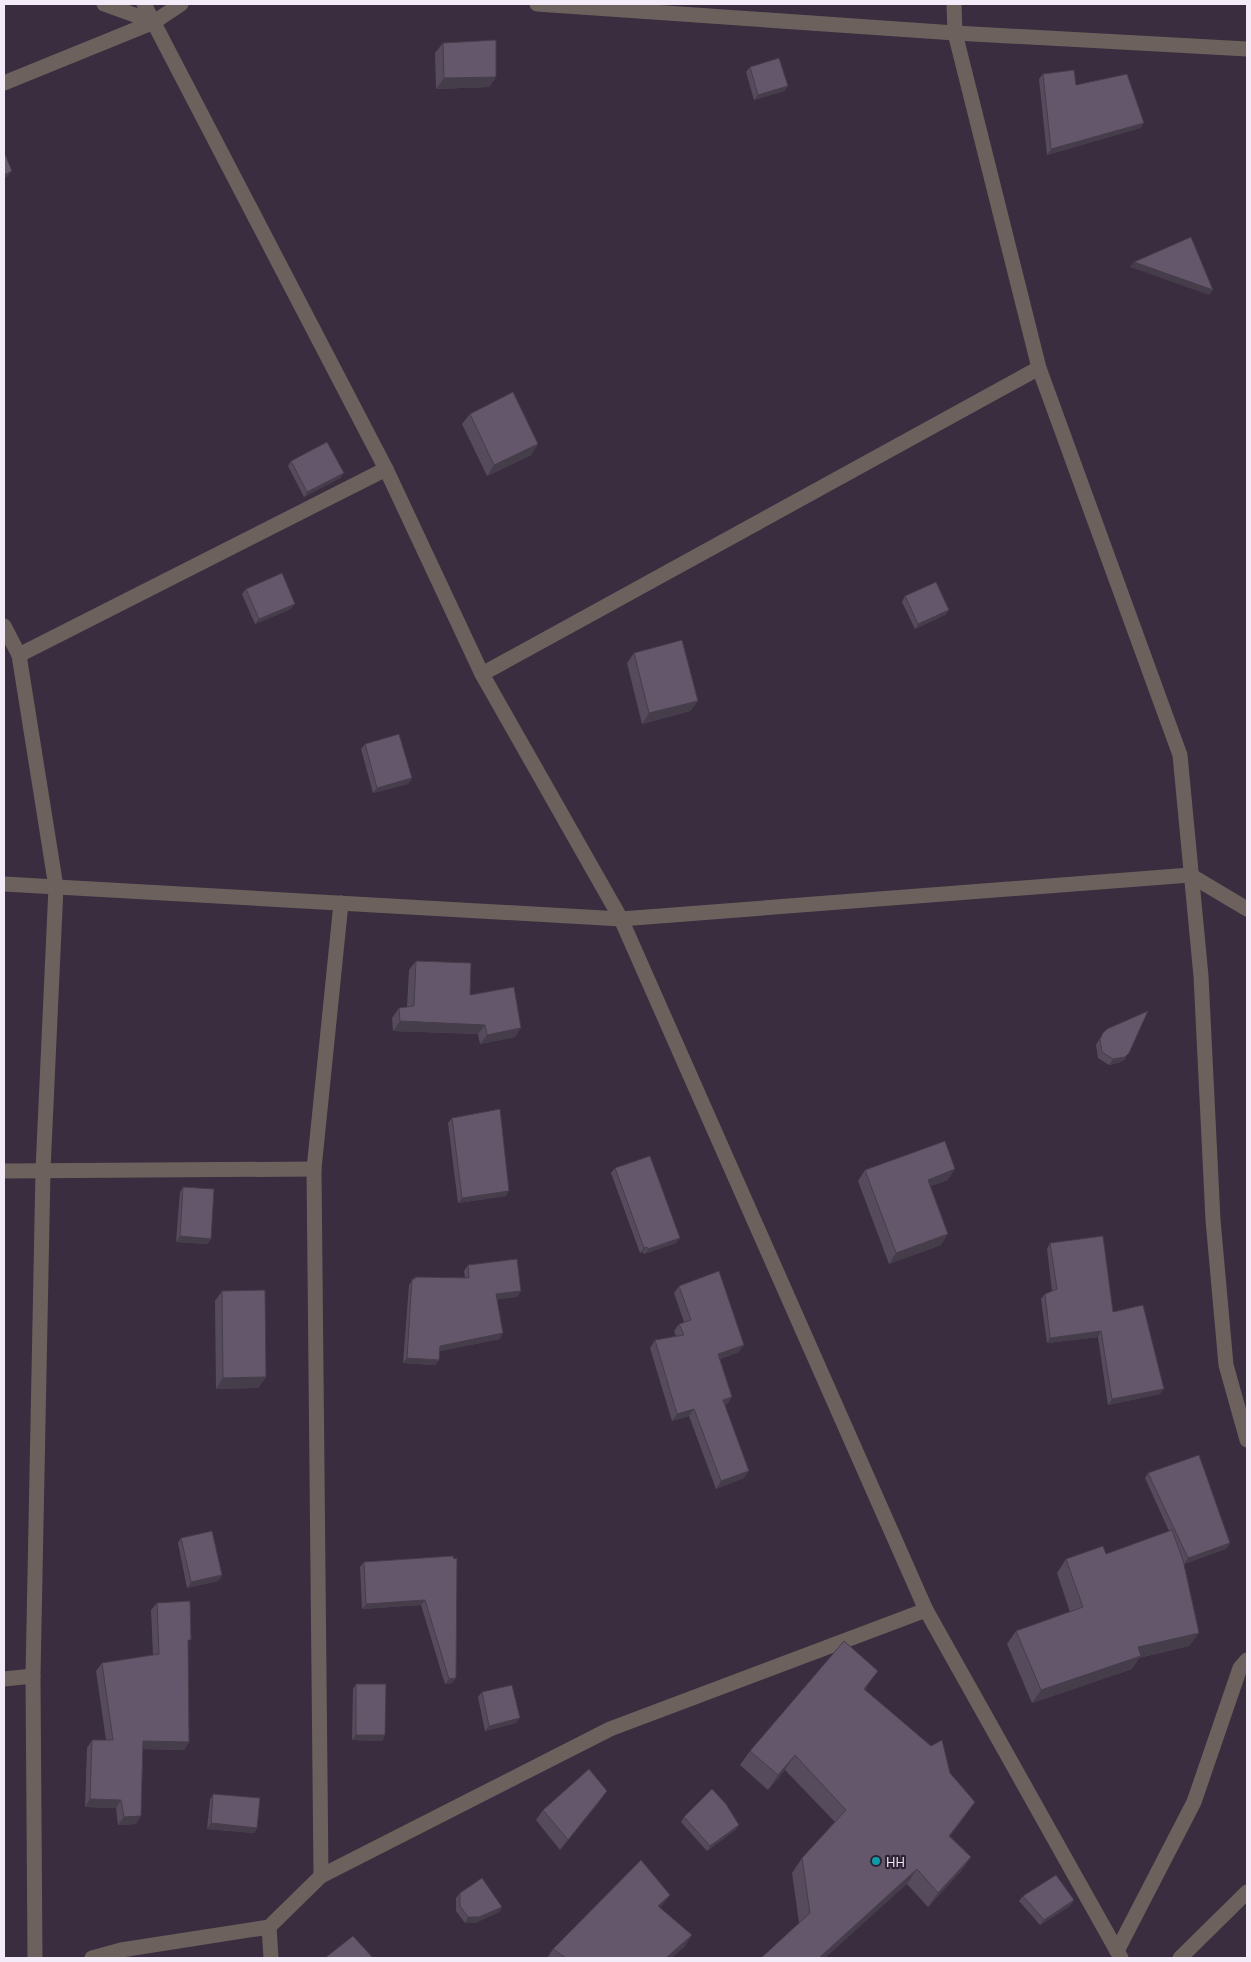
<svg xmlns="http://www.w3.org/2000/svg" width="1251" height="1962" viewBox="0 0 1251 1962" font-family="'Titillium Web',sans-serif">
  <rect width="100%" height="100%" fill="#392d3f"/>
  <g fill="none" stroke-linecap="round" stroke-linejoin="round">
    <g stroke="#6c615c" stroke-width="15">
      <path d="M 144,4 L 386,469 L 482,674 L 621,919 L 926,1610 L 1121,1958"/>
      <path d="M 537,4 L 955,33 L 1247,49"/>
      <path d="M 954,4 L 955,33 L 1039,368 L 1180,755 L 1201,976 L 1213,1220 L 1226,1365 L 1247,1440"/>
      <path d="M 154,22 L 181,4"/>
      <path d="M 4,83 L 154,22 L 104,4"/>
      <path d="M 4,626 L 19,655 L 56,887 L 43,1170 L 33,1676 L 35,1958"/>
      <path d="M 19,655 L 386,469"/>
      <path d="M 482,674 L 1039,368"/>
      <path d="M 4,884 L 621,919 L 1190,875 L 1247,909"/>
      <path d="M 4,1171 L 314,1169"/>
      <path d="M 4,1679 L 33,1676"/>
      <path d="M 321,1876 L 610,1729 L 926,1610"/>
      <path d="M 269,1927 L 271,1958"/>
      <path d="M 1117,1951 L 1194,1802 L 1240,1668 L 1247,1660"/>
      <path d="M 92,1958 L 121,1950 L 269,1927 L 321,1876 L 314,1169 L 341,903"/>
      <path d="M 1180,1958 L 1247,1892"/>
    </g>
  </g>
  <g fill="#564b5c">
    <path d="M 443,43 L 496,77 L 489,87 L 436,89 L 435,53 Z"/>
    <path d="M 750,67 L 788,86 L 784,91 L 754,100 L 746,72 Z"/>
    <path d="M 1043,74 L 1076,85 L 1144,123 L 1140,128 L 1047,155 L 1039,79 Z"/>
    <path d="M 470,414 L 538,444 L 531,455 L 487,476 L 462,424 Z"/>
    <path d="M 291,461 L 344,473 L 340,478 L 304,497 L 288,466 Z"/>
    <path d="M 246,589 L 291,609 L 255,624 L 242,594 Z"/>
    <path d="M 905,596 L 949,610 L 945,615 L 915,629 L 902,602 Z"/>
    <path d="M 634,653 L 698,701 L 690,711 L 642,724 L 627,663 Z"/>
    <path d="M 365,744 L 412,778 L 408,784 L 373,793 L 361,749 Z"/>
    <path d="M 416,961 L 470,995 L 515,1037 L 480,1044 L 478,1034 L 393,1031 L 392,1018 L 399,1008 L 407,1007 L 409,970 Z"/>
    <path d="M 1103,1033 L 1126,1058 L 1121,1062 L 1109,1065 L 1098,1058 L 1096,1045 Z"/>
    <path d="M 452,1118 L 506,1196 L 458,1203 L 448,1123 Z"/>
    <path d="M 615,1168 L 676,1243 L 644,1254 L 643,1252 L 640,1253 L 611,1173 Z"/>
    <path d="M 865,1170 L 948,1180 L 930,1186 L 941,1245 L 889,1264 L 858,1181 Z"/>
    <path d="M 183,1187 L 211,1239 L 207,1244 L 176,1242 L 180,1192 Z"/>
    <path d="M 1050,1243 L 1113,1312 L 1160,1394 L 1108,1405 L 1098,1337 L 1047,1343 L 1041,1299 L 1045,1294 L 1052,1291 L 1047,1249 Z"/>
    <path d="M 468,1265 L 521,1291 L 517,1297 L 497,1299 L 500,1339 L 440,1351 L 439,1360 L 435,1365 L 403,1363 L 409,1285 L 415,1277 L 465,1278 L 464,1271 Z"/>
    <path d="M 679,1286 L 739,1352 L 720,1359 L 732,1397 L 727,1404 L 725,1405 L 744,1478 L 716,1489 L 689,1416 L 672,1421 L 650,1348 L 655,1340 L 676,1336 L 674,1331 L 679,1324 L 684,1322 L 674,1293 Z"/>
    <path d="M 222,1291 L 266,1377 L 258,1388 L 216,1389 L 215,1301 Z"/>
    <path d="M 1148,1473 L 1230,1543 L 1226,1549 L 1184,1564 L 1183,1560 L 1199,1633 L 1189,1646 L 1139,1658 L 1132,1669 L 1032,1703 L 1007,1644 L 1016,1631 L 1070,1612 L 1057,1573 L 1066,1559 L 1106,1554 L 1169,1531 L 1145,1478 Z"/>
    <path d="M 181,1538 L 222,1575 L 218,1581 L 187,1588 L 178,1543 Z"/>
    <path d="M 453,1556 L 456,1678 L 452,1683 L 445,1684 L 421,1605 L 362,1609 L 360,1567 L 364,1562 Z"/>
    <path d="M 157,1603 L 188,1644 L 189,1742 L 184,1750 L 143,1749 L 136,1824 L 118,1825 L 116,1808 L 85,1807 L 87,1748 L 92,1740 L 106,1740 L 96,1671 L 102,1663 L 153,1655 L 151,1610 Z"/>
    <path d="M 356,1684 L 385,1735 L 382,1741 L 352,1740 L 353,1689 Z"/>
    <path d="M 868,1685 L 865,1690 L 950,1773 L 965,1816 L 950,1836 L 971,1857 L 961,1871 L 928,1907 L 907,1884 L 799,1923 L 792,1873 L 802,1858 L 835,1822 L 785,1770 L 768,1790 L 740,1765 L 750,1751 Z"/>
    <path d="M 482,1692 L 516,1723 L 485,1731 L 478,1697 Z"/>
    <path d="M 213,1794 L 257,1828 L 254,1833 L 207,1829 L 210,1800 Z"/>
    <path d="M 600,1801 L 560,1850 L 536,1820 L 543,1810 Z"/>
    <path d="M 684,1817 L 739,1825 L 735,1830 L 707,1851 L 681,1822 Z"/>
    <path d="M 460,1893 L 502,1907 L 499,1912 L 475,1923 L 465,1923 L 456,1911 L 456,1898 Z"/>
    <path d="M 1023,1896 L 1074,1900 L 1070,1906 L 1040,1925 L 1019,1901 Z"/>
    <path d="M 660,1908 L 692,1935 L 684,1947 L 671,1958 L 547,1958 L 553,1949 Z"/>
  </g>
  <g fill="#463d4b">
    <path d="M 496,77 L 489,87 L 436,89 L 444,78 Z"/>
    <path d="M 788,86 L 784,91 L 754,100 L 758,95 Z"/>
    <path d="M 1144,123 L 1140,128 L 1047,155 L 1051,149 Z"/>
    <path d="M 12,171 L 8,176 L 4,179 L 4,175 Z"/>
    <path d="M 1134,262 L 1213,290 L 1209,295 L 1130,267 Z"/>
    <path d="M 538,444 L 531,455 L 487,476 L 494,465 Z"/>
    <path d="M 344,473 L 340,478 L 304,497 L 307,492 Z"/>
    <path d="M 295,604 L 291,609 L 255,624 L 259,619 Z"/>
    <path d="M 949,610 L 945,615 L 915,629 L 918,624 Z"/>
    <path d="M 698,701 L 690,711 L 642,724 L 649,713 Z"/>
    <path d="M 412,778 L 408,784 L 373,793 L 377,788 Z"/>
    <path d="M 400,1021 L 485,1025 L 478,1034 L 393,1031 Z"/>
    <path d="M 521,1028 L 515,1037 L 480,1044 L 487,1035 Z"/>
    <path d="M 1129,1053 L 1121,1062 L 1109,1065 L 1113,1059 Z"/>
    <path d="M 955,1169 L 948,1180 L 920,1190 L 928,1180 Z"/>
    <path d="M 509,1191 L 506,1196 L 458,1203 L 462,1198 Z"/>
    <path d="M 948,1234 L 941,1245 L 889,1264 L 896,1253 Z"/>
    <path d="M 180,1236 L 211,1239 L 207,1244 L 176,1242 Z"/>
    <path d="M 680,1238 L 676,1243 L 644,1254 L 648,1249 Z"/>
    <path d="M 647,1247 L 643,1252 L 640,1253 L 644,1248 Z"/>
    <path d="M 521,1291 L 517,1297 L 492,1300 L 496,1294 Z"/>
    <path d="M 1101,1331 L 1098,1337 L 1047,1343 L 1050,1338 Z"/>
    <path d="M 503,1333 L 500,1339 L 436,1352 L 440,1346 Z"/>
    <path d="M 744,1345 L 739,1352 L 713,1361 L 718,1354 Z"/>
    <path d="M 407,1358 L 439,1360 L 435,1365 L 403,1363 Z"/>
    <path d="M 266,1377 L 258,1388 L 216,1389 L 223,1378 Z"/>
    <path d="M 1164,1389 L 1160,1394 L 1108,1405 L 1112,1399 Z"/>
    <path d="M 732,1397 L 727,1404 L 718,1407 L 723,1400 Z"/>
    <path d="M 694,1409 L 689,1416 L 672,1421 L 677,1414 Z"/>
    <path d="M 749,1471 L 744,1478 L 716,1489 L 721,1481 Z"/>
    <path d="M 1230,1543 L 1226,1549 L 1184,1564 L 1188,1558 Z"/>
    <path d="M 222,1575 L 218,1581 L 187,1588 L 191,1582 Z"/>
    <path d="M 425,1600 L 421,1605 L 362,1609 L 366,1604 Z"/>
    <path d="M 1199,1633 L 1189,1646 L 1139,1658 L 1132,1669 L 1032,1703 L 1041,1690 L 1138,1647 Z"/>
    <path d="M 878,1671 L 868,1685 L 854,1703 L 864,1689 Z"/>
    <path d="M 456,1678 L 452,1683 L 445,1684 L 449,1679 Z"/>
    <path d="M 520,1718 L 516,1723 L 485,1731 L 489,1726 Z"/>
    <path d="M 356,1735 L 385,1735 L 382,1741 L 352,1740 Z"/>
    <path d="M 143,1741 L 189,1742 L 184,1750 L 137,1749 Z"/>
    <path d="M 795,1755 L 785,1770 L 768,1790 L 778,1775 Z"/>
    <path d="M 607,1791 L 600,1801 L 560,1850 L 568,1840 Z"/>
    <path d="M 90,1799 L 121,1800 L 116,1808 L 85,1807 Z"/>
    <path d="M 975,1802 L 965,1816 L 939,1850 L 949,1836 Z"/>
    <path d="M 141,1816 L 136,1824 L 118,1825 L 124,1817 Z"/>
    <path d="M 211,1823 L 257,1828 L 254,1833 L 207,1829 Z"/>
    <path d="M 739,1825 L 735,1830 L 707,1851 L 710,1846 Z"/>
    <path d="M 971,1857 L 961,1871 L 928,1907 L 938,1893 Z"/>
    <path d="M 917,1869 L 907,1884 L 825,1958 L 819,1958 Z"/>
    <path d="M 670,1895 L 661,1907 L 650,1918 L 658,1906 Z"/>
    <path d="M 1074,1900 L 1070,1906 L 1040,1925 L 1044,1920 Z"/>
    <path d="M 502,1907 L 499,1912 L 475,1923 L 465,1923 L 468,1917 Z"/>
    <path d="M 692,1935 L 684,1947 L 671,1958 L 666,1958 Z"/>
  </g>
  <g fill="#64576b" stroke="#463d4b">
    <path d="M 496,40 L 496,77 L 444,78 L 443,43 Z"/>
    <path d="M 779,58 L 788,86 L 758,95 L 750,67 Z"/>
    <path d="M 1074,70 L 1076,85 L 1127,74 L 1144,123 L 1051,149 L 1043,74 Z"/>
    <path d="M 4,152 L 12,171 L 4,175 Z"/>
    <path d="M 1191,237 L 1213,290 L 1134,262 Z"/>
    <path d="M 513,392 L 538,444 L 494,465 L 470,414 Z"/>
    <path d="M 327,442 L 344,473 L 307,492 L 291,461 Z"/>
    <path d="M 282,573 L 295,604 L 259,619 L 246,589 Z"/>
    <path d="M 936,582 L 949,610 L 918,624 L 905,596 Z"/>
    <path d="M 682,640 L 698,701 L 649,713 L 634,653 Z"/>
    <path d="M 399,734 L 412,778 L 377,788 L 365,744 Z"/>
    <path d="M 416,961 L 471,963 L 470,995 L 514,987 L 521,1028 L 487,1035 L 485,1025 L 400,1021 L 399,1008 L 414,1006 Z"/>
    <path d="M 1148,1011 L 1129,1053 L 1125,1057 L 1113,1059 L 1102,1052 L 1100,1039 L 1103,1033 L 1107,1029 Z"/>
    <path d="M 500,1109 L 509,1191 L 462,1198 L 452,1118 Z"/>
    <path d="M 945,1141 L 955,1169 L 928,1180 L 948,1234 L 896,1253 L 865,1170 Z"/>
    <path d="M 650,1156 L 680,1238 L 648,1249 L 647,1247 L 644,1248 L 615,1168 Z"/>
    <path d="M 183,1187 L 214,1189 L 211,1239 L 180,1236 Z"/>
    <path d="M 1103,1236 L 1113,1312 L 1143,1305 L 1164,1389 L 1112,1399 L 1101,1331 L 1050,1338 L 1045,1294 L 1057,1289 L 1050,1243 Z"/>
    <path d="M 517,1259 L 521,1291 L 496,1294 L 503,1333 L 440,1346 L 439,1360 L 407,1358 L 412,1279 L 415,1279 L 415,1277 L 469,1278 L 468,1265 Z"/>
    <path d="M 719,1271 L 744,1345 L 718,1354 L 732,1397 L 723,1400 L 749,1471 L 721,1481 L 694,1409 L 677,1414 L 655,1340 L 684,1335 L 679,1324 L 691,1320 L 679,1286 Z"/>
    <path d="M 265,1290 L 266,1377 L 223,1378 L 222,1291 Z"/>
    <path d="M 1199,1455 L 1230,1543 L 1188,1558 L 1148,1473 Z"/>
    <path d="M 1172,1530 L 1183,1560 L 1199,1633 L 1138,1647 L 1141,1656 L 1041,1690 L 1016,1631 L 1083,1607 L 1066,1559 L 1103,1546 L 1106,1554 Z"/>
    <path d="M 212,1531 L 222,1575 L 191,1582 L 181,1538 Z"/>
    <path d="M 453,1556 L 454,1559 L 457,1558 L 456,1678 L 449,1679 L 425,1600 L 366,1604 L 364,1562 Z"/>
    <path d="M 190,1601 L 191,1640 L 188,1640 L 189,1742 L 143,1741 L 141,1816 L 124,1817 L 121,1800 L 90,1799 L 92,1740 L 113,1740 L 102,1663 L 159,1654 L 157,1603 Z"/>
    <path d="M 844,1641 L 878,1671 L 864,1689 L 931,1746 L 942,1740 L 950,1773 L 975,1802 L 949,1836 L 971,1857 L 938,1893 L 917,1869 L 819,1958 L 761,1958 L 810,1913 L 802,1858 L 846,1810 L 795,1755 L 778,1775 L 750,1751 Z"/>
    <path d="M 356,1684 L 386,1684 L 385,1735 L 356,1735 Z"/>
    <path d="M 512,1685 L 520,1718 L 489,1726 L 482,1692 Z"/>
    <path d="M 589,1769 L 607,1791 L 568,1840 L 543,1810 Z"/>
    <path d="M 712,1789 L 726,1804 L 739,1825 L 710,1846 L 684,1817 Z"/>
    <path d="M 213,1794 L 260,1798 L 257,1828 L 211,1823 Z"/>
    <path d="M 641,1860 L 670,1895 L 658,1906 L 692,1935 L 666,1958 L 566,1958 L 553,1949 Z"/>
    <path d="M 1056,1875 L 1074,1900 L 1044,1920 L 1023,1896 Z"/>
    <path d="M 482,1878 L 502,1907 L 479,1917 L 468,1917 L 460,1906 L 460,1893 Z"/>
    <path d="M 353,1936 L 373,1958 L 325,1958 Z"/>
  </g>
  <circle fill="#0f9aa8" stroke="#2e2335" stroke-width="2" cx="876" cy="1861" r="5"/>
  <g text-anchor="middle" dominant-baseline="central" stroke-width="4.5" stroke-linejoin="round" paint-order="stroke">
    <g font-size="14" fill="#f3ebf7" stroke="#2e2335" text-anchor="start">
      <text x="886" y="1861">HH</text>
    </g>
  </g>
  <rect width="1251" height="1962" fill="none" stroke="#f3ebf7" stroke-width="10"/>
</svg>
